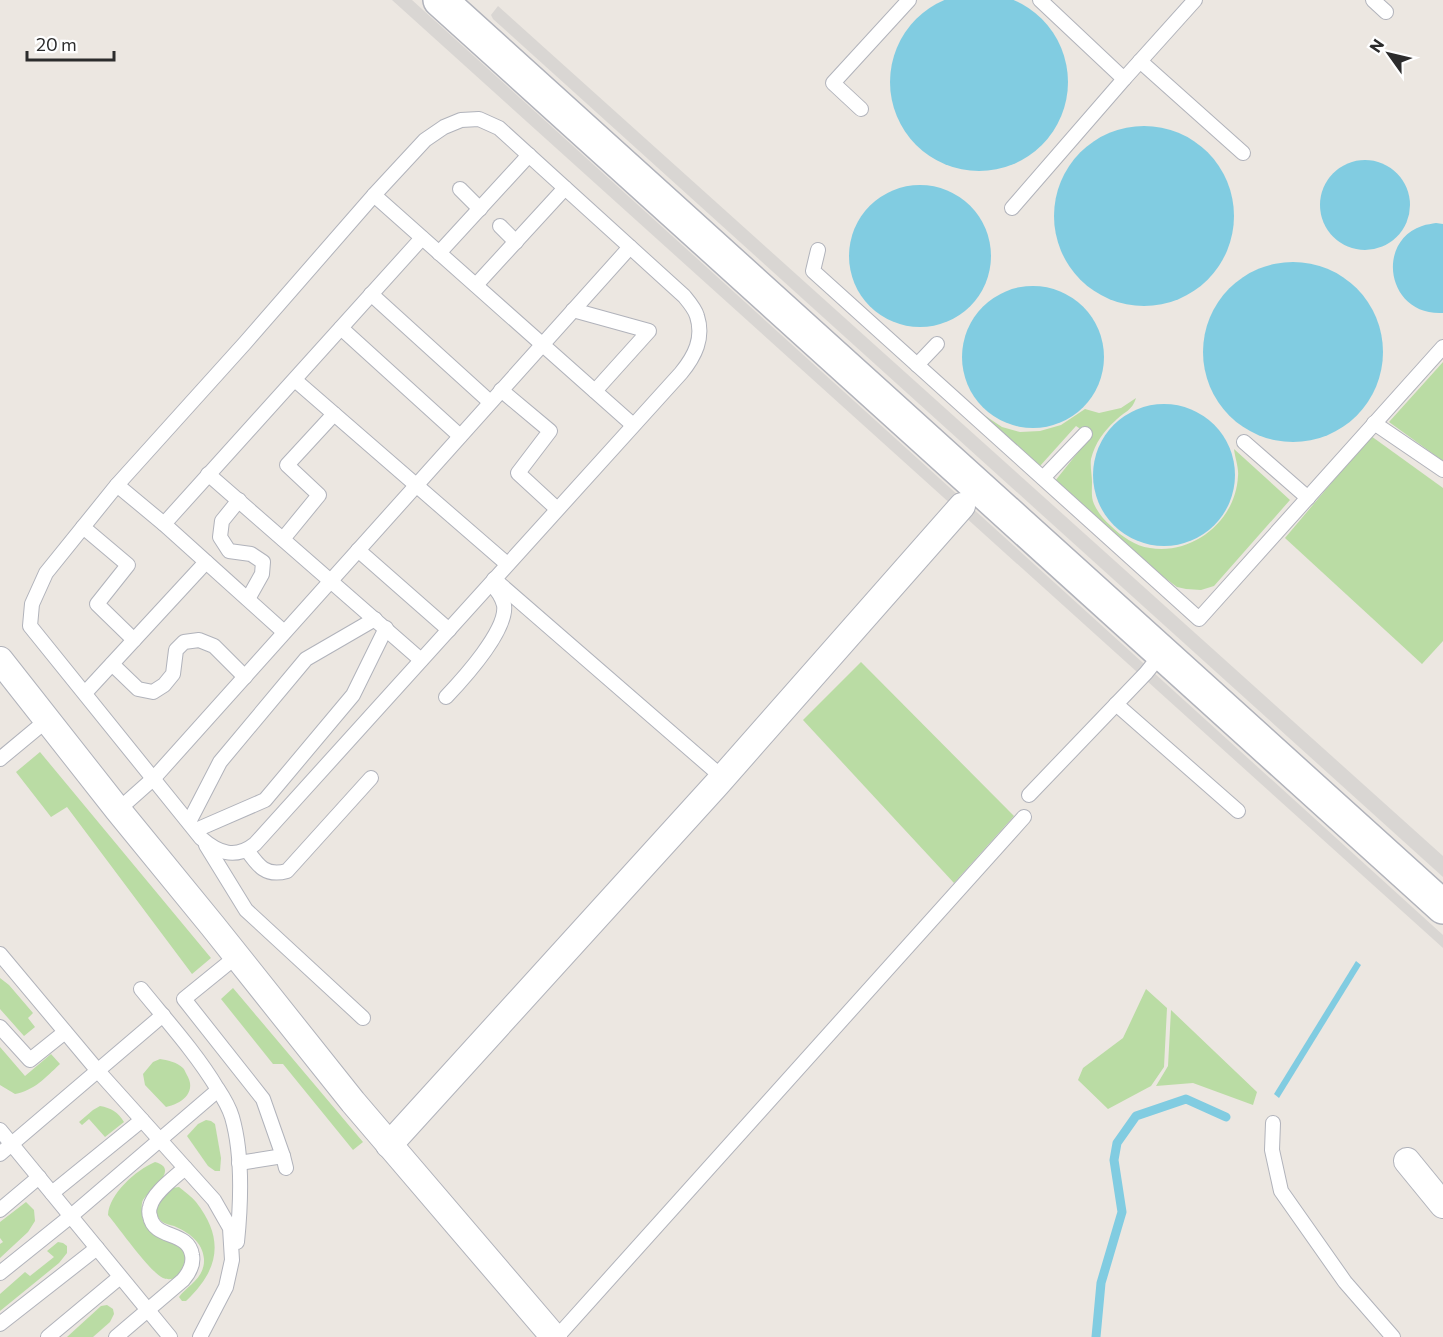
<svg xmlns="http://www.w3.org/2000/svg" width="1443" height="1337" viewBox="0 0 1443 1337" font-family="Commissioner,sans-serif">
  <rect width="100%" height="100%" fill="#ece7e1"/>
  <g fill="#badca4">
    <path d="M 1443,362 L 1443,461 L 1389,422 Z"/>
    <path d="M 1136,398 C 1132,411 1125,411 1115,421 C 1104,431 1095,443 1091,459 C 1090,466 1092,475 1092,482 C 1092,489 1091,498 1094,504 C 1098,513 1104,520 1111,526 C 1121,536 1135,546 1150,548 C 1194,555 1236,520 1238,476 C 1239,468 1235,458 1234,449 L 1290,500 L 1214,586 L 1201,590 L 1186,589 L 1177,587 L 1157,572 L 1055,481 L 1091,436 L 1076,426 L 1040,466 L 1035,463 L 975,409 L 1002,427 L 1020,432 L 1040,431 L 1061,425 L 1085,409 L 1099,413 L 1121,408 Z"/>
    <path d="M 1371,436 L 1443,488 L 1443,641 L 1422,664 L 1285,538 Z"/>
    <path d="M 861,662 L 1014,816 L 954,883 L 803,720 Z"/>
    <path d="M 40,752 L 211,958 L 192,974 L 67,807 L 51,817 L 16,772 Z"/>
    <path d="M 0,978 L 9,985 L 33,1013 L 28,1018 L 35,1027 L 24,1036 L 0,1009 Z"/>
    <path d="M 233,988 L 363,1142 L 353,1150 L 283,1064 L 273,1064 L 221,999 Z"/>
    <path d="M 1146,989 L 1167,1008 L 1164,1067 L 1151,1086 L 1108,1109 L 1078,1080 L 1083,1068 L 1123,1038 Z"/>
    <path d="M 1171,1010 L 1257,1092 L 1253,1105 L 1193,1083 L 1156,1086 L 1168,1066 Z"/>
    <path d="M 0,1047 L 25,1076 L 51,1054 L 60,1064 C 45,1078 35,1090 15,1094 L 0,1085 Z"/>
    <path d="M 160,1059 C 167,1060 177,1062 183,1068 C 185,1070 186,1074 188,1077 C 196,1093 181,1104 166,1107 L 145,1085 L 143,1074 L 153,1062 Z"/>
    <path d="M 100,1106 C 111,1108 118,1112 124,1122 L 105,1137 L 89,1119 L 82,1125 L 79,1122 L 93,1110 Z"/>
    <path d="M 206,1120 L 211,1121 L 215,1124 L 221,1158 L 220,1171 L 215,1171 L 208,1166 L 187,1136 L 198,1124 Z"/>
    <path d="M 155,1162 C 181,1169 149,1190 143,1200 C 141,1204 142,1209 142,1214 C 145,1243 175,1233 186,1251 C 187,1253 188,1259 188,1260 L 177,1278 C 172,1279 168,1280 163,1278 C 150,1272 119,1228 108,1215 C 109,1194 136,1170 155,1162 Z"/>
    <path d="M 179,1187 C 185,1192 192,1197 196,1202 C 225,1239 219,1270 186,1301 L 182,1301 L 179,1297 C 188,1285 205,1278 204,1259 C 203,1242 188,1232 174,1226 C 170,1225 165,1224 161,1221 C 151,1211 160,1195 170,1189 C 172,1188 177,1187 179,1187 Z"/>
    <path d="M 26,1202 L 34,1210 L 35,1221 L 28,1232 L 0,1258 L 0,1244 L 3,1242 L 0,1238 L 0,1222 Z"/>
    <path d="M 58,1242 L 63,1243 L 67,1246 L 67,1253 L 59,1263 L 0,1311 L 0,1294 L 25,1272 L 30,1276 L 54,1257 L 47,1251 Z"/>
    <path d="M 107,1305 L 113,1309 L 114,1314 L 110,1322 L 93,1337 L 67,1337 L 101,1306 Z"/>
  </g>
  <g fill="#d9d6d3">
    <path d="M 392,0 L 412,0 L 1443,935 L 1443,948 Z"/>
    <path d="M 498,6 L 1443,856 L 1443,877 L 493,19 L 491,15 Z"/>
  </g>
  <g fill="#81cce1">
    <circle cx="979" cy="82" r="89"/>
    <circle cx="1144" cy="216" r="90"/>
    <circle cx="1365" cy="205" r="45"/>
    <circle cx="920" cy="256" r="71"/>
    <path d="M 1436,223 L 1443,224 L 1443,313 C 1387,316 1375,242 1422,226 C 1427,224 1432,224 1436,223 Z"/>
    <circle cx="1293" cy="352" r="90"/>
    <circle cx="1033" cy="357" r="71"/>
    <circle cx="1164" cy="475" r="71"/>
    <path d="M 1356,961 L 1361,965 L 1279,1098 L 1274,1094 Z"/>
  </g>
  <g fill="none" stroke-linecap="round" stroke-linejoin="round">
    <path stroke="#81cce1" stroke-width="9" d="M 1096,1337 L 1101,1283 L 1122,1212 L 1114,1160 L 1117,1143 L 1136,1116 L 1186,1099 L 1226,1117"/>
    <defs>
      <g id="lane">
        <path d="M 1040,0 L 1124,79 L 1195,0"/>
        <path d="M 1373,0 L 1386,12"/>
        <path d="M 1140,61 L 1243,153"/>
        <path d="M 861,109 L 833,83 L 909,0"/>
        <path d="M 479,119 L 499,128 L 684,296 C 689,302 695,309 697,316 C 704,338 695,356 681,373 L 255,844 C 236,859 219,854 201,838 L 30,626 L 32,604 L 46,573 L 117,485 L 245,343 L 374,195 L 425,140 L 444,127 L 461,120 Z"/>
        <path d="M 460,189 L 480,209"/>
        <path d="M 374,195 L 633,425"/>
        <path d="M 1012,208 L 1124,79"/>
        <path d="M 500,226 L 516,242"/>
        <path d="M 818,250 L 813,271 L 1199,619 L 1443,347"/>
        <path d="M 439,253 L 529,155"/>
        <path d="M 476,285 L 565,188"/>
        <path d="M 371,294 L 490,402"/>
        <path d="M 573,310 L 649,331 L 595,391"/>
        <path d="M 341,328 L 460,436"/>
        <path d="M 917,365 L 937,344"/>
        <path d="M 295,380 L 507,564"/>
        <path d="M 501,390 L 550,431 L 518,473 L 557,509"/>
        <path d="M 1374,423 L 1443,470"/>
        <path d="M 1244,442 L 1308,498"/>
        <path d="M 208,474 L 421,660"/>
        <path d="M 1043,478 L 1085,434"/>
        <path d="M 117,485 L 164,524 L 284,632"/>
        <path d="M 239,500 L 222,521 L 220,537 L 229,551 L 251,554 L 263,562 L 262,574 L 248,599"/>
        <path d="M 164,524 L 422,238"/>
        <path d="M 83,527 L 128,565 L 97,604 L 134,640"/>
        <path d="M 283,539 L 319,495 L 287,465 L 334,414"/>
        <path d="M 358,550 L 449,630"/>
        <path d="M 494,579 L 722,777"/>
        <path d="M 112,664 L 138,689 L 153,692 L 164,685 L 173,674 L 176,650 L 184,642 L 199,640 L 214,646 L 245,677"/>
        <path d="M 85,693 L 206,562"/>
        <path d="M 446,697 C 463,679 508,630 504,605 C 502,597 498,591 492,585"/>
        <path d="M 1116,704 L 1238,811"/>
        <path d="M 0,759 L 47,720"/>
        <path d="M 1029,795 L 1146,673 L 1162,653"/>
        <path d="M 118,810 L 154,778 L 630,247"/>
        <path d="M 189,822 L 220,762 L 306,659 L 375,619"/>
        <path d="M 196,830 L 265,800 L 353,695 L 386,628"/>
        <path d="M 206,845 L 246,910 L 363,1018"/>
        <path d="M 247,850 C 258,866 266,877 287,871 L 371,778"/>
        <path d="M 0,954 L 98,1071 L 214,1200 L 230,1228 L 232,1260 L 226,1287 L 200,1337"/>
        <path d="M 237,956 L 184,999 L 263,1099 L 283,1156 L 286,1168"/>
        <path d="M 141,989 C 167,1021 196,1053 217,1088 C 223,1097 229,1107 232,1117 C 243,1155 241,1203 237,1242"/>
        <path d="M 0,1027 L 30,1060 L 65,1032"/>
        <path d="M 1273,1123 L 1272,1150 L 1281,1191 L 1345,1282 L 1393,1337"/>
        <path d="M 0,1130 L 170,1337"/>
        <path d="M 0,1154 L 163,1015"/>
        <path d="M 239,1163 L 283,1156"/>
        <path d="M 52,1193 L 142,1120"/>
        <path d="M 0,1210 L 39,1177"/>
        <path d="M 0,1273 L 71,1216 L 218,1090"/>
        <path d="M 0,1324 L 97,1248"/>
        <path d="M 48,1337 L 120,1277"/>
        <path d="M 116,1337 L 183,1280 C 189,1273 194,1265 192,1255 C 188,1230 154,1240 150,1216 C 149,1214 149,1209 150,1207 C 153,1193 174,1178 185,1168"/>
        <path d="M 557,1337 L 1024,817"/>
      </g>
      <g id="street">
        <path d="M 0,660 L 118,810 L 212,925 L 353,1102 L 554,1337"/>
        <path d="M 389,1145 L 717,784 L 962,506"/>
        <path d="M 1407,1161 L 1443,1205"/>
      </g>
      <path id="secondary" d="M 440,0 L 1443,907"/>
    </defs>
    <use href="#lane" stroke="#b1b3bb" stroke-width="16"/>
    <use href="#street" stroke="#b1b3bb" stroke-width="28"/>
    <use href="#secondary" stroke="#b1b3bb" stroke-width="36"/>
    <use href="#lane" stroke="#fff" stroke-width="14"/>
    <use href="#street" stroke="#fff" stroke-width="26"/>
    <use href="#secondary" stroke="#fff" stroke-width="33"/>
  </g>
  <g transform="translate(1389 54) rotate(304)" stroke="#ffffff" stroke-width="4.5" paint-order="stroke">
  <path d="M0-4.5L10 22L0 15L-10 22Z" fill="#2c2c2c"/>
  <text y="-9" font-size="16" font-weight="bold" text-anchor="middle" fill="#2c2c2c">N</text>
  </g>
  <path d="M27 51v9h87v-9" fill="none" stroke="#2c2c2c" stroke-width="3"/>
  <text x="36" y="51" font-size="18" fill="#2c2c2c" stroke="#ffffff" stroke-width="4.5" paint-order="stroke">20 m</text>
</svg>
